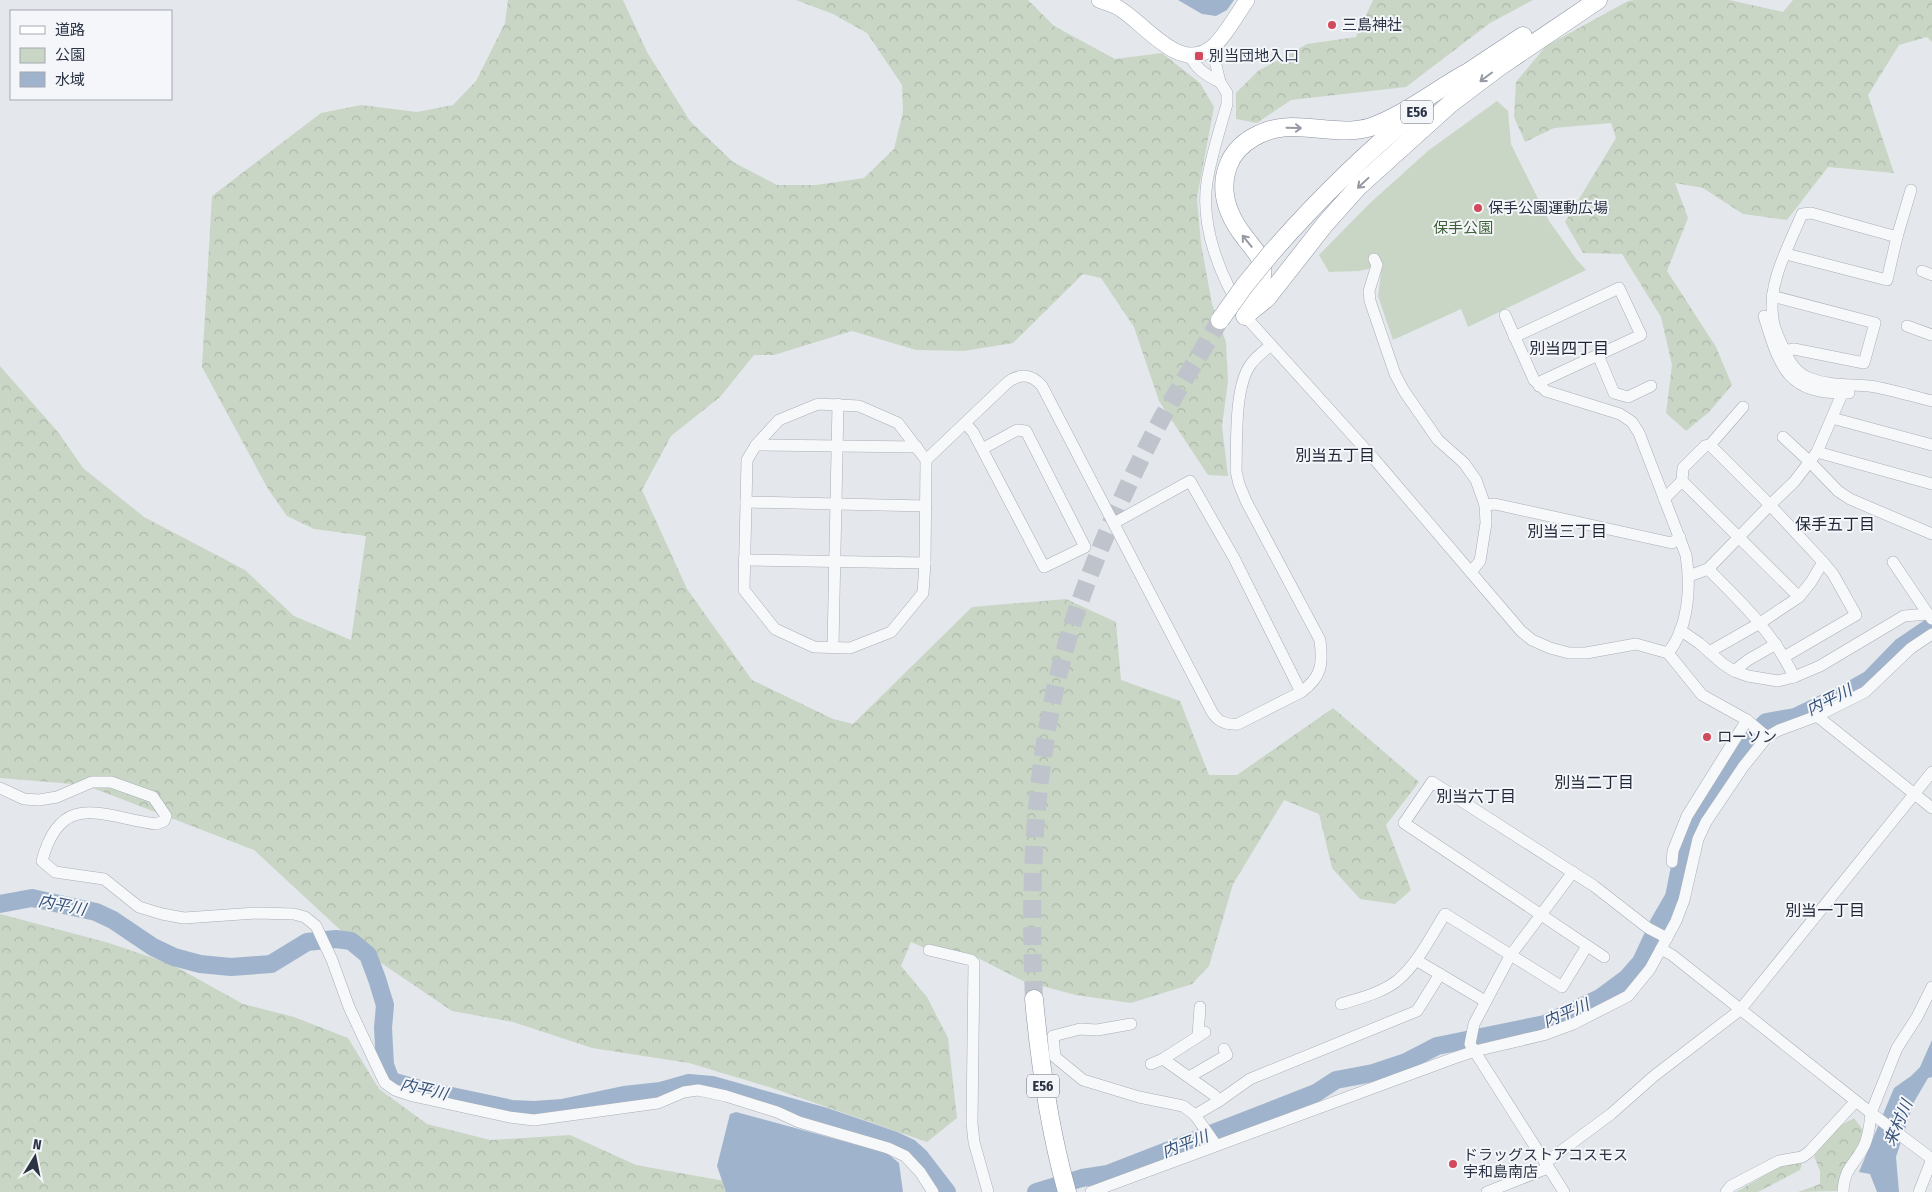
<svg xmlns="http://www.w3.org/2000/svg" width="1932" height="1192" viewBox="0 0 1932 1192" font-family="'Fira Sans Condensed','Noto Sans JP',sans-serif">
  <defs>
    <pattern id="forest-crowns" width="20" height="18" patternUnits="userSpaceOnUse" patternTransform="scale(1.25)"><rect width="20" height="18" fill="#c9d6c5"/><path d="M2 6a3 3 0 1 1 6 0M12 15a3 3 0 1 1 6 0" fill="none" stroke="#adb8ab"/></pattern>
  </defs>
  <rect width="100%" height="100%" fill="#e4e7ec"/>
  <path fill="#c9d6c5" d="M 1497,101 L 1508,111 L 1511,144 L 1549,221 L 1577,260 L 1586,270 L 1468,327 L 1461,309 L 1393,340 L 1378,296 L 1382,266 L 1359,271 L 1329,272 L 1319,255 L 1369,204 L 1429,150 Z"/>
  <g fill="url(#forest-crowns)">
    <path d="M 508,0 L 623,0 L 647,52 L 690,121 L 733,162 L 777,185 L 816,185 L 864,178 L 894,149 L 903,112 L 902,85 L 867,33 L 833,14 L 796,0 L 1028,0 L 1054,26 L 1115,59 L 1162,53 L 1200,83 L 1214,107 L 1197,198 L 1201,244 L 1212,304 L 1226,342 L 1228,381 L 1222,426 L 1228,476 L 1208,475 L 1159,401 L 1134,327 L 1101,278 L 1083,274 L 1013,343 L 964,351 L 916,350 L 852,331 L 774,355 L 754,355 L 720,397 L 671,436 L 642,490 L 687,589 L 752,680 L 833,719 L 853,724 L 972,607 L 1066,599 L 1116,622 L 1121,680 L 1180,701 L 1209,775 L 1237,775 L 1333,708 L 1419,782 L 1386,825 L 1411,890 L 1395,904 L 1360,899 L 1332,868 L 1319,814 L 1284,800 L 1233,884 L 1209,966 L 1192,984 L 1131,1003 L 1076,995 L 1023,981 L 974,956 L 932,951 L 911,942 L 901,966 L 927,997 L 948,1038 L 957,1118 L 927,1142 L 772,1088 L 689,1063 L 592,1048 L 513,1022 L 452,1011 L 362,950 L 254,850 L 85,785 L 0,778 L 0,366 L 58,432 L 83,468 L 144,517 L 245,570 L 294,616 L 351,640 L 366,536 L 314,529 L 287,516 L 268,489 L 202,367 L 212,196 L 321,113 L 361,105 L 417,112 L 453,105 L 476,81 L 505,23 Z"/>
    <path d="M 1373,0 L 1533,0 L 1490,23 L 1406,87 L 1291,100 L 1257,123 L 1236,119 L 1236,93 L 1258,71 L 1307,44 L 1356,37 Z"/>
    <path d="M 1635,0 L 1729,0 L 1783,12 L 1793,0 L 1932,0 L 1932,42 L 1927,37 L 1899,45 L 1868,95 L 1894,173 L 1828,167 L 1787,220 L 1743,214 L 1703,188 L 1675,183 L 1688,218 L 1667,271 L 1716,347 L 1732,385 L 1709,412 L 1686,431 L 1666,413 L 1672,365 L 1661,317 L 1622,254 L 1583,253 L 1565,222 L 1616,138 L 1611,123 L 1554,128 L 1525,142 L 1514,117 L 1516,82 L 1546,46 L 1628,1 Z"/>
    <path d="M 0,914 L 109,943 L 171,964 L 243,1004 L 294,1017 L 348,1038 L 379,1089 L 427,1124 L 490,1140 L 570,1135 L 636,1165 L 730,1182 L 743,1192 L 0,1192 Z"/>
    <path d="M 1854,1118 L 1864,1131 L 1862,1143 L 1843,1172 L 1837,1191 L 1798,1192 L 1820,1184 L 1820,1171 L 1814,1156 L 1834,1129 Z"/>
    <path d="M 1803,1160 L 1800,1170 L 1758,1192 L 1736,1192 L 1782,1165 Z"/>
  </g>
  <g fill="#9fb4cc">
    <path d="M 1178,0 L 1234,0 L 1227,10 L 1216,16 L 1202,14 Z"/>
    <path d="M 1932,1040 L 1932,1077 L 1928,1078 L 1914,1102 L 1896,1157 L 1899,1192 L 1877,1192 L 1870,1174 L 1859,1172 L 1894,1088 L 1911,1076 L 1920,1067 Z"/>
    <path d="M 736,1112 L 887,1153 L 899,1163 L 903,1192 L 726,1192 L 717,1166 L 730,1114 Z"/>
  </g>
  <g fill="none" stroke-linecap="round" stroke-linejoin="round">
    <g stroke="#9fb4cc" stroke-width="18">
      <path d="M 0,904 L 32,898 L 96,912 L 113,920 L 153,947 L 174,957 L 200,964 L 231,967 L 271,964 L 307,942 L 336,939 L 351,941 L 368,955 L 377,979 L 385,1005 L 383,1028 L 385,1065 L 391,1081 L 423,1090 L 512,1109 L 534,1110 L 562,1108 L 624,1095 L 661,1091 L 689,1083 L 712,1085 L 826,1117 L 893,1140 L 910,1148 L 920,1157 L 947,1192"/>
      <path d="M 1036,1192 L 1082,1178 L 1108,1174 L 1316,1093 L 1336,1080 L 1373,1073 L 1406,1062 L 1437,1046 L 1545,1024 L 1600,998 L 1627,978 L 1641,962 L 1659,923 L 1674,897 L 1685,842 L 1696,817 L 1745,745 L 1766,722 L 1795,717 L 1847,692 L 1870,679 L 1901,647 L 1932,626"/>
    </g>
    <path stroke="#bfc3cb" stroke-width="18" stroke-dasharray="18 9" stroke-linecap="butt" d="M 1034,999 C 1028,868 1035,733 1078,607 C 1099,547 1126,487 1155,431 C 1175,393 1199,357 1220,320"/>
    <defs>
      <g id="minor">
        <path d="M 1190,56 C 1196,69 1207,76 1220,82 L 1212,48"/>
        <path d="M 1220,82 L 1227,93 L 1227,104 C 1220,129 1211,156 1207,182 C 1200,228 1221,278 1245,316 L 1375,460 L 1521,631 L 1532,640 L 1550,648 L 1569,653 L 1586,653 L 1636,644 L 1668,653 L 1702,695 L 1747,720 L 1767,737"/>
        <path d="M 1897,237 L 1811,213 L 1802,214 C 1789,246 1767,283 1773,319 C 1774,329 1779,338 1783,347 C 1788,360 1796,373 1809,378 C 1829,386 1849,384 1869,386 C 1890,389 1911,396 1932,401"/>
        <path d="M 1786,254 L 1887,280 L 1897,237 L 1911,190"/>
        <path d="M 1374,259 L 1377,265 L 1369,291 L 1370,301 L 1395,374 L 1404,391 L 1438,440 L 1464,463 L 1476,480 L 1485,505 L 1486,523 L 1480,561 L 1471,572"/>
        <path d="M 1922,271 L 1932,275"/>
        <path d="M 1772,296 L 1875,323 L 1864,363 L 1794,349 L 1784,351"/>
        <path d="M 1505,315 L 1534,380 L 1546,391 L 1620,414 L 1632,422 L 1639,433 L 1686,555 C 1691,586 1689,627 1668,653"/>
        <path d="M 1764,316 C 1780,368 1787,395 1849,393"/>
        <path d="M 1907,326 L 1932,335"/>
        <path d="M 1514,337 L 1619,288 L 1641,335 L 1542,381 L 1539,386"/>
        <path d="M 1598,355 L 1614,393 L 1628,397 L 1651,386"/>
        <path d="M 818,404 L 859,406 L 898,423 L 926,460 L 925,563 L 923,593 L 891,632 L 850,648 L 814,647 L 775,629 L 744,590 L 747,460 L 756,445 L 779,420 Z"/>
        <path d="M 1832,418 L 1932,445"/>
        <path d="M 966,424 L 973,432 L 982,449 L 1044,567 L 1085,547 L 1026,431 L 1017,430 L 982,449"/>
        <path d="M 1783,437 L 1810,462 L 1838,491 L 1850,499 L 1932,534"/>
        <path d="M 756,445 L 917,447"/>
        <path d="M 1710,445 L 1770,505 L 1794,482 L 1817,452 L 1842,394"/>
        <path d="M 1817,452 L 1932,484"/>
        <path d="M 926,460 L 1008,382 C 1020,373 1032,374 1042,386 L 1212,712 C 1218,722 1226,725 1238,724 L 1301,692 C 1322,677 1323,664 1320,640 L 1246,501 L 1239,484 L 1236,471 C 1237,443 1234,386 1251,364 C 1256,357 1264,351 1271,345"/>
        <path d="M 1682,481 L 1799,597 L 1760,623 L 1709,652"/>
        <path d="M 1664,499 L 1682,481 L 1683,468 L 1705,446 L 1710,445 L 1743,407"/>
        <path d="M 746,502 L 926,506"/>
        <path d="M 1485,505 L 1495,504 L 1672,543 L 1680,537"/>
        <path d="M 1114,523 L 1190,481 L 1234,558 L 1301,692"/>
        <path d="M 744,560 L 925,563"/>
        <path d="M 1893,562 L 1928,614"/>
        <path d="M 1708,569 C 1743,604 1773,632 1794,677"/>
        <path d="M 1689,576 L 1708,569 L 1770,505 L 1823,562 L 1811,582 L 1799,597"/>
        <path d="M 1680,630 L 1699,643 L 1723,664 L 1734,671 L 1748,676 L 1778,681 L 1794,677 L 1820,666 L 1904,616 L 1928,614 L 1932,619"/>
        <path d="M 833,647 L 838,404"/>
        <path d="M 1784,657 L 1856,615 L 1833,574 L 1823,562"/>
        <path d="M 1734,671 L 1748,660 L 1776,644"/>
        <path d="M 1817,716 L 1932,808"/>
        <path d="M 0,788 L 24,799 L 39,800 L 57,797 L 92,782 L 111,782 L 153,797 L 166,816 L 164,821 L 156,824 C 103,817 61,789 42,861 L 55,872 L 104,879 L 139,907 L 162,914 L 184,918 L 257,913 L 294,914 L 305,917 L 316,926 L 332,960 L 349,1007 L 381,1075 L 385,1083 L 395,1090 L 413,1096 L 509,1117 L 534,1120 L 658,1103 L 684,1092 L 698,1090 L 726,1096 L 777,1112 L 799,1122 L 888,1148 L 905,1156 L 920,1172 L 933,1192"/>
        <path d="M 1672,862 L 1673,851 L 1687,816 L 1747,720"/>
        <path d="M 1661,949 L 1672,955 L 1871,1113 C 1870,1124 1869,1137 1863,1148 C 1853,1167 1845,1167 1843,1191"/>
        <path d="M 929,950 L 971,960 L 974,963 L 972,1123 L 974,1142 L 988,1192"/>
        <path d="M 1604,957 L 1404,823 L 1432,782 L 1594,886 L 1648,928 L 1667,938"/>
        <path d="M 1416,960 L 1485,1001"/>
        <path d="M 1932,987 L 1917,1017 L 1897,1048 L 1871,1113 L 1932,1159"/>
        <path d="M 1341,1004 C 1360,998 1382,993 1398,980 C 1418,963 1431,936 1445,914 L 1562,987 L 1587,946"/>
        <path d="M 1131,1024 L 1097,1030 L 1080,1029 L 1053,1036 L 1055,1057 L 1083,1080 L 1139,1097 L 1183,1106 L 1195,1115"/>
        <path d="M 1198,1036 L 1200,1007"/>
        <path d="M 1163,1059 L 1214,1095 L 1219,1101 L 1250,1079 L 1417,1011 L 1440,974"/>
        <path d="M 1151,1064 L 1163,1059 L 1205,1032"/>
        <path d="M 1189,1077 L 1227,1055 L 1224,1049"/>
        <path d="M 1216,1145 L 1195,1115 L 1219,1101"/>
        <path d="M 1545,1163 L 1611,1114 L 1654,1076 L 1740,1010 L 1932,772"/>
        <path d="M 1091,1192 L 1454,1058 L 1475,1051 L 1543,1035 L 1573,1024 L 1628,996 L 1650,969 L 1676,921 L 1684,900 L 1698,839 L 1706,822 L 1743,767 L 1767,737 L 1779,730 L 1817,716 L 1865,692 L 1911,648 L 1932,634"/>
        <path d="M 1487,1192 L 1548,1168"/>
        <path d="M 1564,1192 L 1470,1044 L 1474,1024 L 1510,956 L 1573,872"/>
        <path d="M 1726,1192 L 1731,1186 L 1779,1161 L 1802,1157 L 1809,1152 L 1855,1102"/>
        <path d="M 1919,1192 L 1932,1159"/>
      </g>
      <path id="major" d="M 1099,0 C 1104,2 1111,4 1117,7 C 1143,21 1178,73 1210,49 C 1222,41 1238,13 1247,0"/>
      <g id="highway">
        <path d="M 1455,81 L 1523,36"/>
        <path d="M 1272,252 C 1316,202 1363,155 1415,113"/>
        <path d="M 1248,311 C 1254,297 1265,281 1262,265 C 1261,256 1252,247 1246,239 C 1230,219 1218,193 1228,166 C 1237,141 1266,127 1292,127 C 1319,127 1345,135 1371,127 C 1401,117 1435,91 1463,75"/>
        <path d="M 1245,316 L 1267,298 L 1325,224 L 1358,187 L 1409,141 L 1450,104 L 1499,67 L 1598,0"/>
        <path d="M 1034,999 C 1040,1065 1049,1128 1067,1192"/>
      </g>
    </defs>
    <use href="#minor" stroke="#a9aeb7" stroke-width="12"/>
    <use href="#major" stroke="#a3abb8" stroke-width="16"/>
    <use href="#highway" stroke="#8b94a3" stroke-width="19"/>
    <use href="#minor" stroke="#f7f8fa" stroke-width="11"/>
    <use href="#major" stroke="#fff" stroke-width="15"/>
    <use href="#highway" stroke="#fff" stroke-width="18"/>
    <defs>
      <path id="highway-bridge" d="M 1220,320 L 1245,285 L 1272,252"/>
    </defs>
    <use href="#highway-bridge" stroke="#8b94a3" stroke-width="19" stroke-linecap="butt"/>
    <use href="#highway-bridge" stroke="#fff" stroke-width="18"/>
  </g>
  <defs><path id="oneway-shaft" d="M-6 0H5M1.5-3L5.5 0L1.5 3" fill="none" stroke-width="1.6" stroke-linecap="round" stroke-linejoin="round" transform="scale(1.25)"/></defs>
  <g stroke="#959aa2">
    <use href="#oneway-shaft" transform="translate(1486 77) rotate(143)"/>
    <use href="#oneway-shaft" transform="translate(1294 128) rotate(1)"/>
    <use href="#oneway-shaft" transform="translate(1363 183) rotate(137)"/>
    <use href="#oneway-shaft" transform="translate(1247 241) rotate(-129)"/>
  </g>
  <g fill="#d1495b" stroke="#f4f6f9" stroke-width="2">
    <circle cx="1332" cy="25" r="5"/>
    <rect x="1194" y="51" width="10" height="10" rx="2.5"/>
    <circle cx="1478" cy="208" r="5"/>
    <circle cx="1707" cy="737" r="5"/>
    <circle cx="1453" cy="1164" r="5"/>
  </g>
  <g text-anchor="middle" dominant-baseline="central" stroke-width="4" stroke-linejoin="round" paint-order="stroke">
    <g fill="#f4f6f9" stroke="#676e7b" stroke-width="1">
      <rect x="1401" y="100.5" width="32" height="23" rx="4"/>
      <rect x="1027" y="1074.5" width="32" height="23" rx="4"/>
    </g>
    <g font-size="14" font-weight="bold" fill="#2b3445">
      <text x="1417" y="112">E56</text>
      <text x="1043" y="1086">E56</text>
    </g>
    <g font-size="15" fill="#2b3445" stroke="#f4f6f9" text-anchor="start">
      <text x="1342" y="25">三島神社</text>
      <text x="1209" y="56">別当団地入口</text>
      <text x="1488" y="208">保手公園運動広場</text>
      <text x="1717" y="737">ローソン</text>
      <text x="1463" y="1155">ドラッグストアコスモス<tspan x="1463" dy="17">宇和島南店</tspan></text>
    </g>
    <g font-size="15" fill="#3f6138" stroke="#f4f6f9">
      <text x="1463" y="228">保手公園</text>
    </g>
    <g font-size="16" fill="#1d2536" stroke="#f4f6f9">
      <text x="1569" y="348">別当四丁目</text>
      <text x="1335" y="455">別当五丁目</text>
      <text x="1835" y="524">保手五丁目</text>
      <text x="1567" y="531">別当三丁目</text>
      <text x="1594" y="782">別当二丁目</text>
      <text x="1476" y="796">別当六丁目</text>
      <text x="1825" y="910">別当一丁目</text>
    </g>
    <g font-size="16" font-style="italic" fill="#34527a" stroke="#f4f6f9">
      <text transform="translate(1829 700) rotate(-27)">内平川</text>
      <text transform="translate(62 905) rotate(11)">内平川</text>
      <text transform="translate(1566 1013) rotate(-23)">内平川</text>
      <text transform="translate(424 1089) rotate(13)">内平川</text>
      <text transform="translate(1898 1123) rotate(-67)">来村川</text>
      <text transform="translate(1185 1144) rotate(-21)">内平川</text>
    </g>
  </g>
  <rect x="10" y="10" width="162" height="90" fill="#f4f6f9" stroke="#a4a8b1"/>
  <rect x="20" y="26" width="25" height="8" fill="#ffffff" stroke="#a4a8b1"/>
  <text x="55" y="35" font-size="15" fill="#2b3445">道路</text>
  <rect x="20" y="48" width="25" height="15" fill="#c9d6c5" stroke="#a4a8b1"/>
  <text x="55" y="60" font-size="15" fill="#2b3445">公園</text>
  <rect x="20" y="72" width="25" height="15" fill="#9fb4cc" stroke="#a4a8b1"/>
  <text x="55" y="85" font-size="15" fill="#2b3445">水域</text>
  <g transform="translate(35 1157) rotate(10)" stroke="#f4f6f9" stroke-width="4" paint-order="stroke">
  <path d="M0-4L9 19L0 12L-9 19Z" fill="#2b3445"/>
  <text y="-8" font-size="14" font-weight="bold" text-anchor="middle" fill="#2b3445">N</text>
  </g>
</svg>
